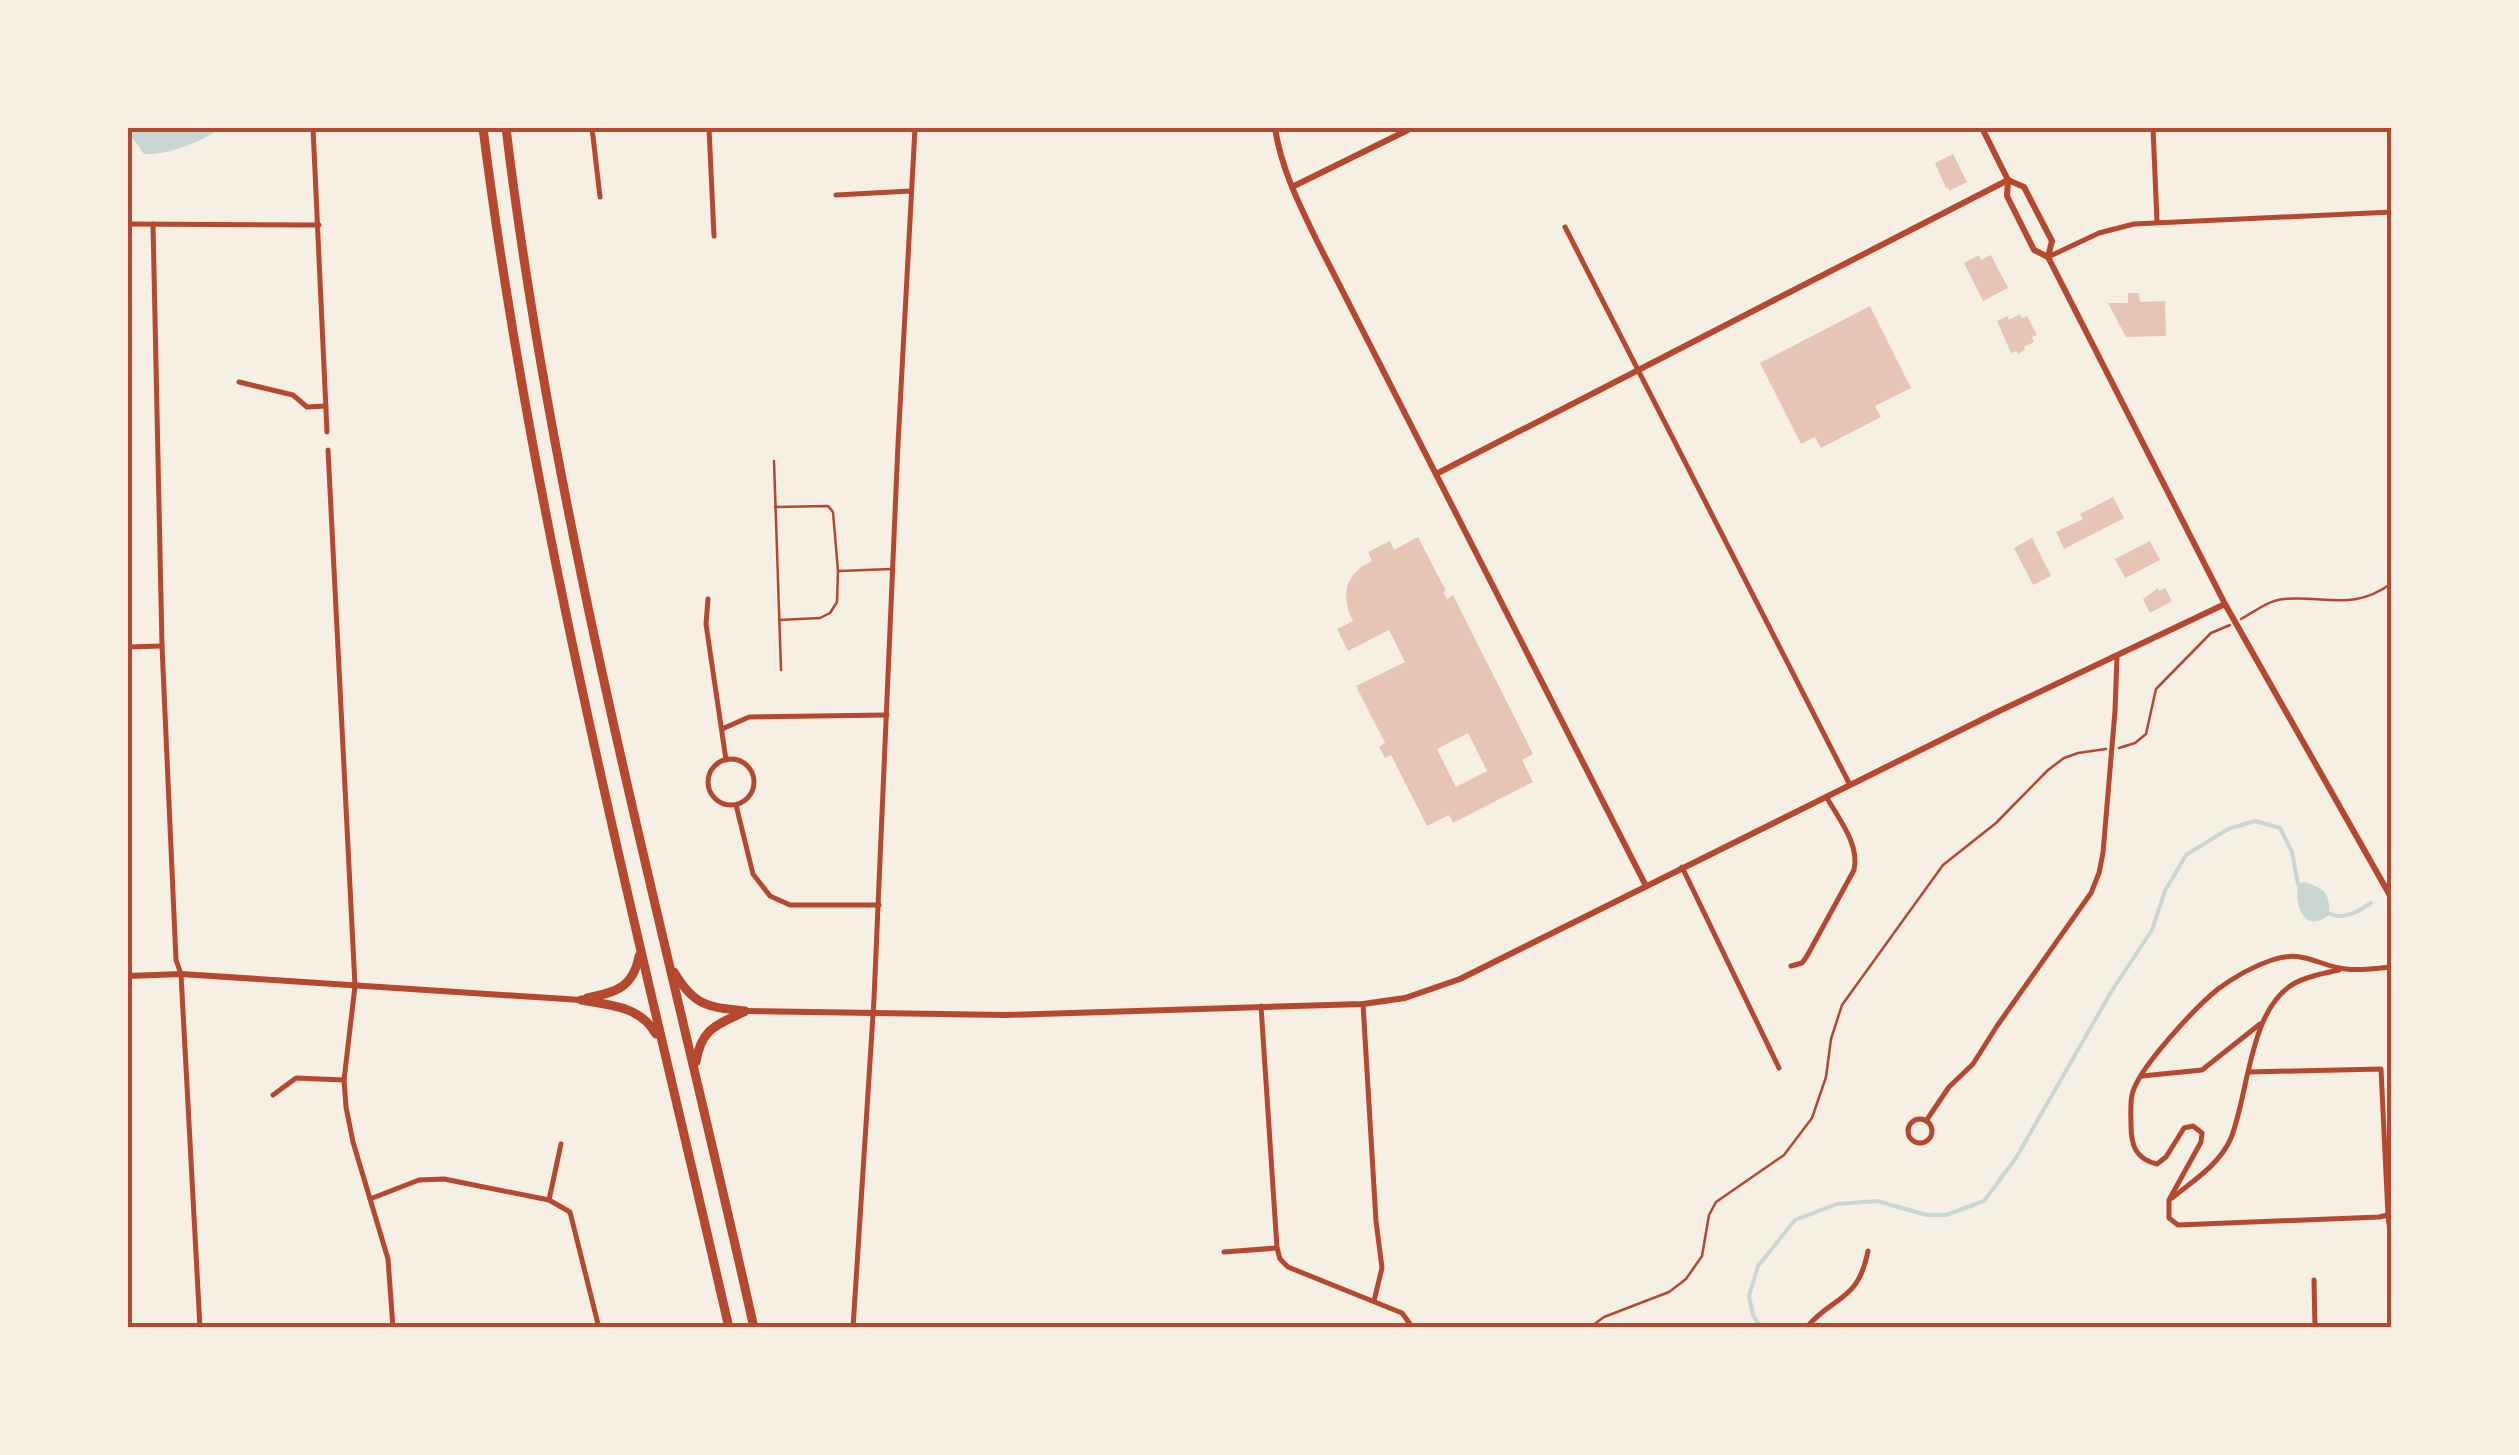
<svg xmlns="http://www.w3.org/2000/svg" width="2519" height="1455" viewBox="0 0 2519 1455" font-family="'Titillium Web',sans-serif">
  <rect width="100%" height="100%" fill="#f6efe4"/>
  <g fill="#c9d6d2">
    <path d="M 129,128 L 222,128 C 199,142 171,155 144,154 L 131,136 Z"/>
    <path d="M 2304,882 C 2325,888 2330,893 2329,915 C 2304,935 2294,905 2298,884 Z"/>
  </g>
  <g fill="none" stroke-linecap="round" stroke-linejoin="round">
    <g stroke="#c9d6d2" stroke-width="4">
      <path d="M 2326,912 C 2342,921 2356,913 2371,903"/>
      <path d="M 1761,1328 L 1753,1315 L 1749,1296 L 1758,1266 L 1795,1220 L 1837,1204 L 1877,1201 L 1927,1215 L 1946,1215 L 1984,1201 L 2016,1158 L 2111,992 L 2152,930 L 2165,891 L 2186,855 L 2228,829 L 2255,821 L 2280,828 L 2292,852 L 2298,884 L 2301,887"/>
    </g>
  </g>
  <g fill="#e6c5b7" fill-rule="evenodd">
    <path d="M 1953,154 L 1967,182 L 1949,191 L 1948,187 L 1946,188 L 1935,163 Z"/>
    <path d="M 1979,255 L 1981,260 L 1991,255 L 2008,288 L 1983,301 L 1964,263 Z"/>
    <path d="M 2128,293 L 2139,293 L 2140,302 L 2165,301 L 2166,336 L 2126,337 L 2108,303 L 2128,303 Z"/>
    <path d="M 1870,306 L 1911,388 L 1875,406 L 1881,417 L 1821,448 L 1815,437 L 1801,444 L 1760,363 Z"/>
    <path d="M 2020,314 L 2022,318 L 2027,316 L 2037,335 L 2032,337 L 2034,342 L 2024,347 L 2025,350 L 2018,354 L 2016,351 L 2011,353 L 1997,321 L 2008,316 L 2009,320 Z"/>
    <path d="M 2113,497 L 2124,518 L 2064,549 L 2056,532 L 2083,519 L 2080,514 Z"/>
    <path d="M 1418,537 L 1446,591 L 1443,592 L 1447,599 L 1453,595 L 1533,754 L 1522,760 L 1533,782 L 1453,823 L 1449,815 L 1427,826 L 1391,755 L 1385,758 L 1379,747 L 1385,743 L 1356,686 L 1405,662 L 1389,630 L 1348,651 L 1337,629 L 1353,621 L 1348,610 L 1346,598 L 1347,586 L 1353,575 L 1361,567 L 1372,561 L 1368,552 L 1390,541 L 1394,550 ZM 1468,733 L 1487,771 L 1456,787 L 1437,749 Z"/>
    <path d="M 2032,538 L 2051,576 L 2033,585 L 2014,548 Z"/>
    <path d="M 2150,541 L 2160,560 L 2125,578 L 2115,559 Z"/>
    <path d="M 2158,588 L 2159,591 L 2165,588 L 2172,601 L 2150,613 L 2143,599 Z"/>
  </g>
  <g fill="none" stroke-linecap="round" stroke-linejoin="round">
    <g stroke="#b5482f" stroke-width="2.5">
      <path d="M 2241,619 C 2254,612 2269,600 2284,599 C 2327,595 2352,612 2392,583"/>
      <path d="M 2119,748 L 2135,743 L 2146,734 L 2156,689 L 2211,633 L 2230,625"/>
      <path d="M 1589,1328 L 1604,1317 L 1669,1292 L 1686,1279 L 1702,1256 L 1709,1215 L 1716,1202 L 1784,1155 L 1812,1118 L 1826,1077 L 1831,1039 L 1842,1005 L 1943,865 L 1996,823 L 2048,770 L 2064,758 L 2078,753 L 2106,749"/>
    </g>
    <g stroke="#b5482f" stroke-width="2.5">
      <path d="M 774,461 L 781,670"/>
      <path d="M 775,507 L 828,506 L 833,512 L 838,571 L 837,602 L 830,613 L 820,618 L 779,620"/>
      <path d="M 839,571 L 891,569"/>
    </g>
    <g stroke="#b5482f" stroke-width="5">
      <path d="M 313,128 L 327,432"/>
      <path d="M 592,128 L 600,197"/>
      <path d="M 709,128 L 714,236"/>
      <path d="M 2153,128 L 2157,222"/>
      <path d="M 836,195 L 911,191"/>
      <path d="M 128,224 L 319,225"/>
      <path d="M 153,224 L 162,646 L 176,960 L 181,974 L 200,1328"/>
      <path d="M 1565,227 L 1850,785"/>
      <path d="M 2048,257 L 2099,233 L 2134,224 L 2392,212"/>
      <path d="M 239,382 L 293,395 L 307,407 L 326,406"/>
      <path d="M 328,450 L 355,986 L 344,1080 L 346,1107 L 353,1142 L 388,1259 L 393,1328"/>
      <path d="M 708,599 L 706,624 L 726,760"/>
      <path d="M 128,647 L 162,646"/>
      <path d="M 722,729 L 749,717 L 887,715"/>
      <circle cx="731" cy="782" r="23"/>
      <path d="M 736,805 L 753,874 L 770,896 L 790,905 L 879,905"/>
      <path d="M 1682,867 L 1779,1068"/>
      <path d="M 1791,966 L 1802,963 L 1807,956 L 1854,870 C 1860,845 1839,819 1827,798"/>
      <path d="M 1363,1004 L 1376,1221 L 1382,1268 L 1374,1301"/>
      <path d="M 1261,1006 L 1277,1248 L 1280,1259 L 1288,1267 L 1402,1313 L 1413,1328"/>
      <path d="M 2249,1072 L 2381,1069 L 2388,1215 L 2392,1251"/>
      <path d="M 2142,1076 L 2202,1070 L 2260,1024"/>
      <path d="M 273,1095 L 296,1078 L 344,1080"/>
      <circle cx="1920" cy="1131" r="12"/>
      <path d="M 1926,1121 L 1949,1087 L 1973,1064 L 1997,1026 L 2091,893 L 2099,873 L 2103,853 L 2115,711 L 2117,656"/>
      <path d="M 2172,1198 C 2193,1181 2220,1164 2231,1138 C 2249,1093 2249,1008 2295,983 C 2308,976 2325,973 2339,970"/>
      <path d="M 370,1199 L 419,1180 L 444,1179 L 549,1200 L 570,1212 L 599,1328"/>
      <path d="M 549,1200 L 561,1144"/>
      <path d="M 2388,1215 L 2379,1217 L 2178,1225 L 2169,1218 L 2169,1200 L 2201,1142 L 2202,1133 L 2193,1126 L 2184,1128 L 2166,1157 L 2157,1164 C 2136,1159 2131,1146 2131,1125 C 2131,1116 2130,1104 2132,1095 C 2137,1069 2197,1006 2218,989 C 2233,978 2254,966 2272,960 C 2305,949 2317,966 2346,969 C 2361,971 2377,968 2392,967"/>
      <path d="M 1224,1252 L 1277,1248"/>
      <path d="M 2314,1280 L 2315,1328"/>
      <path d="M 853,1328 L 874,999 L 898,444 L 915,128"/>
      <path d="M 1806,1328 C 1833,1295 1858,1303 1868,1251"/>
    </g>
    <g stroke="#b5482f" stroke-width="6">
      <path d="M 1275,128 C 1281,168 1299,204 1317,241 L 1646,886"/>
      <path d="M 1292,187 L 1412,128"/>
      <path d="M 1436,474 L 2008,180"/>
      <path d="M 128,976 L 181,974 L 581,1000"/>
      <path d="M 745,1011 L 1005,1015 L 1363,1004 L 1405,998 L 1460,979 L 1995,713 L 2225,604"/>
    </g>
    <g stroke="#b5482f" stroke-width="6">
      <path d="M 1982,128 L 2008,180 L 2007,196 L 2034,250 L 2048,257 L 2225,604 L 2392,899"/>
      <path d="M 2008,180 L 2024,187 L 2052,241 L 2048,257"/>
    </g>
    <g stroke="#b5482f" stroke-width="9">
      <path d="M 483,128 C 534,533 638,930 729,1328"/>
      <path d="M 506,128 C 555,534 665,929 754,1328"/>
      <path d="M 674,972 C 694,1006 707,1007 745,1011"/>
      <path d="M 587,998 C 616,992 633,988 639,956"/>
      <path d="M 581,1000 C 610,1005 640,1006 656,1034"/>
      <path d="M 696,1062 C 701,1029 716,1025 744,1012"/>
    </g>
  </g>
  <rect width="2519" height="1455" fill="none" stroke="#f6efe4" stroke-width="260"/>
  <rect x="130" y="130" width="2259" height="1195" fill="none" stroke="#b5482f" stroke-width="4"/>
</svg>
